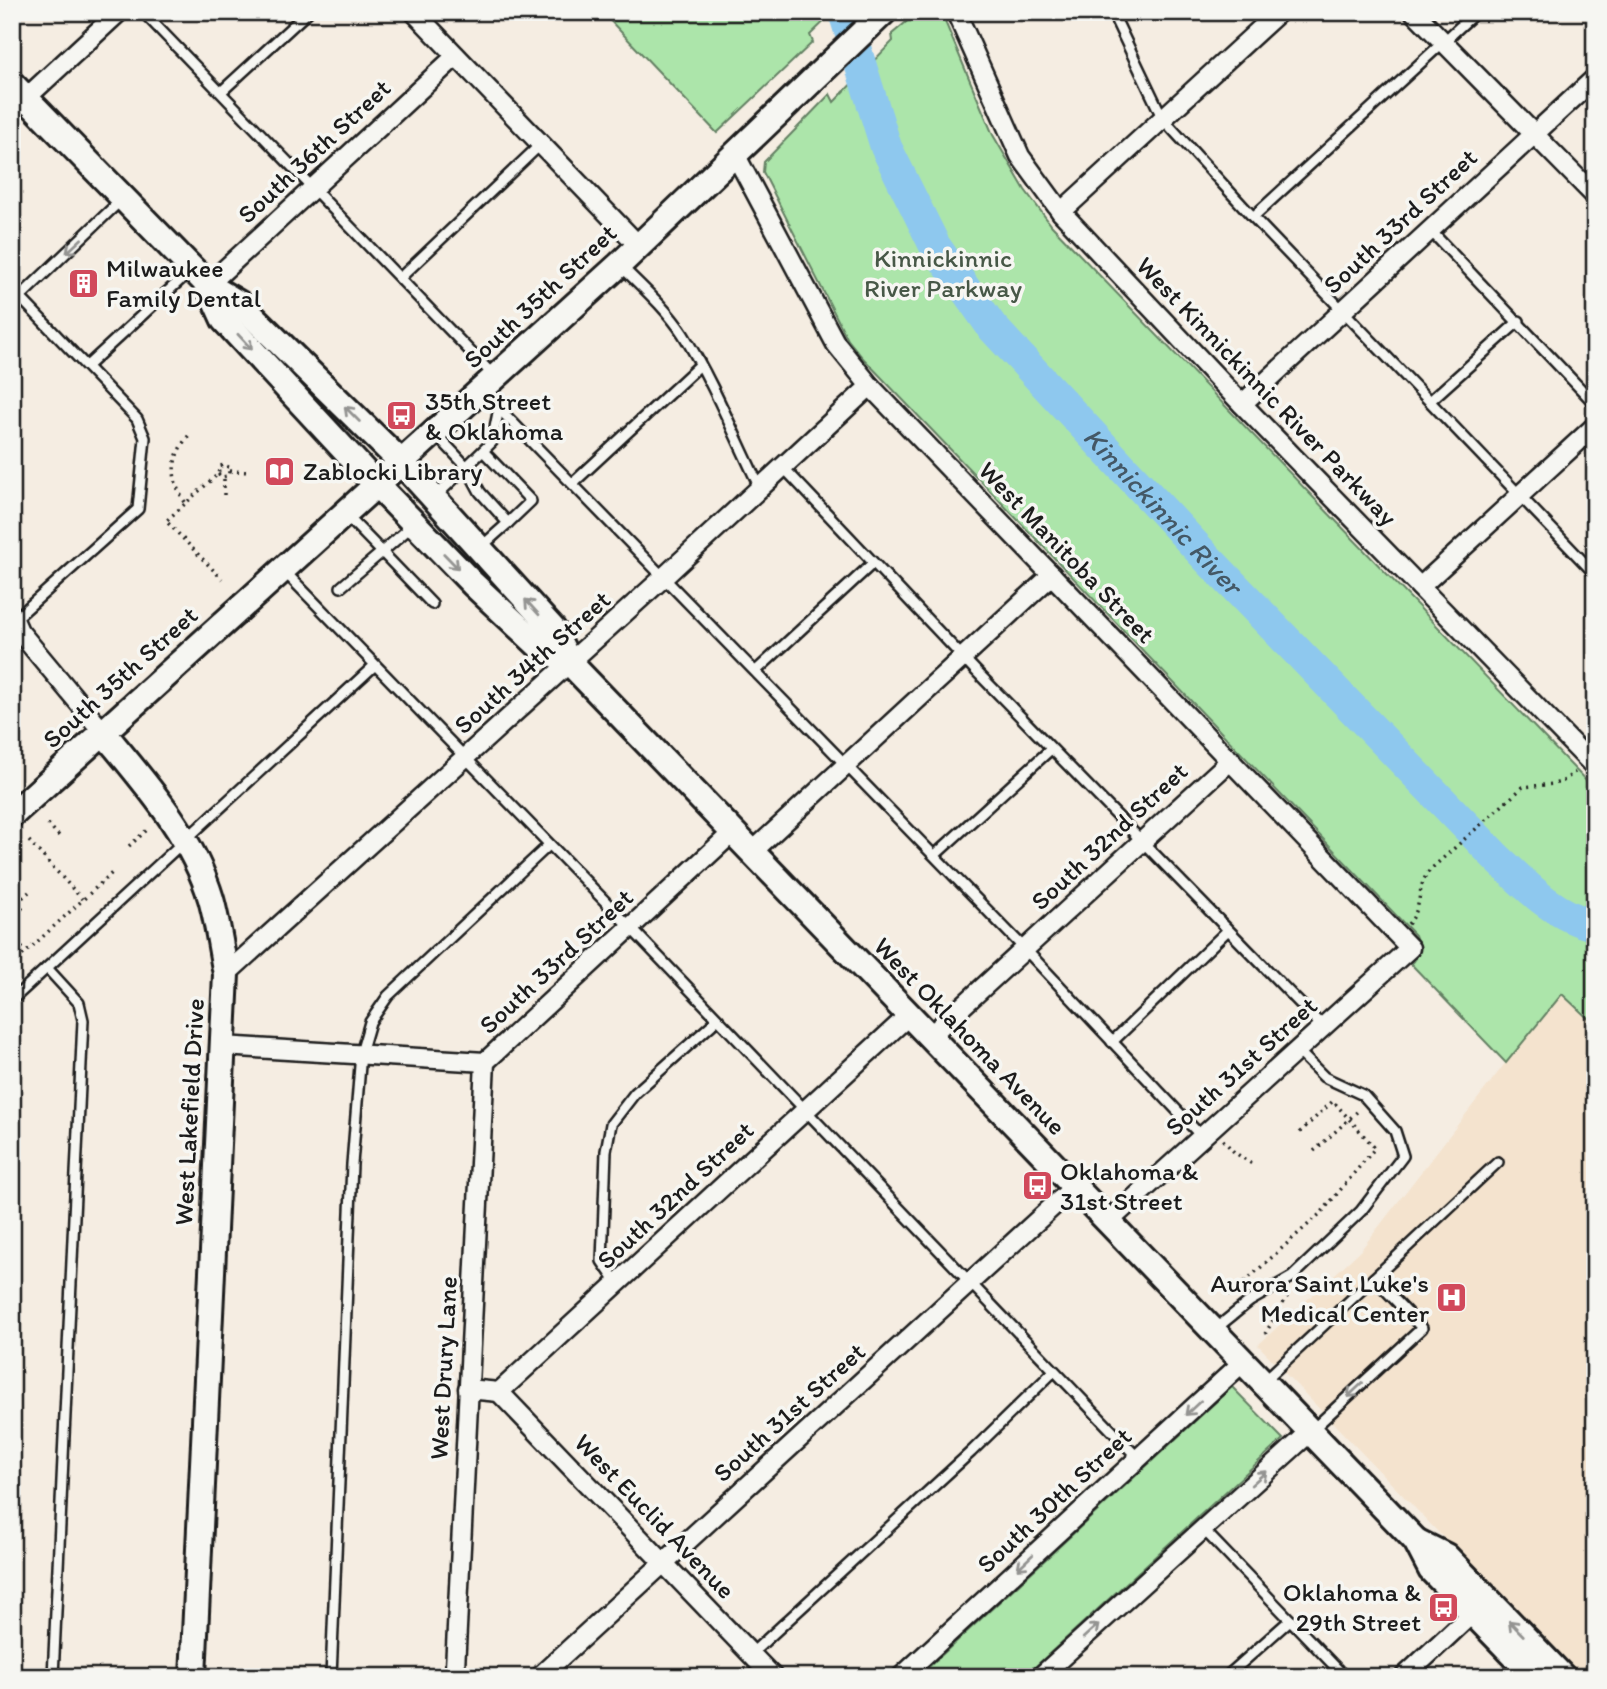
<svg xmlns="http://www.w3.org/2000/svg" width="1607" height="1689" viewBox="0 0 1607 1689" font-family="Itim,sans-serif">
  <rect width="100%" height="100%" fill="#f5ede2"/>
  <filter id="ink" filterUnits="userSpaceOnUse"><feTurbulence type="fractalNoise" baseFrequency=".0143" numOctaves="2"/><feDisplacementMap in="SourceGraphic" scale="14" xChannelSelector="R" yChannelSelector="G"/><feConvolveMatrix kernelMatrix="1 2 1 2 8 2 1 2 1" color-interpolation-filters="sRGB"/></filter>
  <g filter="url(#ink)">
    <path fill="#f4e3ce" d="M 1562,994 L 1595,1025 L 1595,1677 L 1580,1677 L 1543,1641 L 1258,1345 L 1360,1251 L 1534,1026 Z"/>
    <g fill="#ace5aa" stroke="#648063" stroke-width="2">
      <path d="M 602,12 L 834,12 L 810,35 L 813,42 L 717,133 Z"/>
      <path d="M 918,12 L 941,12 L 993,135 L 1025,190 L 1052,226 L 1595,790 L 1595,1025 L 1562,994 L 1506,1063 L 1411,964 C 1421,956 1419,945 1415,935 L 861,356 L 848,340 L 763,172 L 764,162 L 830,94 L 834,102 L 893,41 L 892,34 Z"/>
      <path d="M 1232,1387 L 1283,1439 L 1024,1677 L 918,1677 Z"/>
    </g>
    <g fill="none" stroke-linecap="round" stroke-linejoin="round">
      <path stroke="#8ec8ee" stroke-width="32" id="s1" d="M 844,12 L 886,147 L 935,246 L 992,327 L 1204,555 L 1496,857 C 1523,883 1556,918 1595,925"/>
      <defs>
        <g id="lane">
          <path d="M 143,12 L 494,376"/>
          <path d="M 1112,12 L 1163,119 L 1253,217 L 1595,574"/>
          <path d="M 221,92 L 308,12"/>
          <path d="M 1253,217 L 1476,12"/>
          <path d="M 1429,229 L 1595,404"/>
          <path d="M 621,266 C 642,287 666,308 683,334 C 713,382 735,437 760,488"/>
          <path d="M 400,278 L 541,144"/>
          <path d="M 12,289 L 137,419 L 145,438 L 138,509 L 14,620"/>
          <path d="M 20,297 L 122,199"/>
          <path d="M 87,366 L 191,270"/>
          <path d="M 482,391 L 1025,949 L 1202,1137"/>
          <path d="M 1430,401 L 1519,321"/>
          <path d="M 435,433 L 466,466 L 480,492 L 508,523 L 480,548"/>
          <path d="M 483,451 L 531,501 L 508,523"/>
          <path d="M 783,467 L 976,671 L 1323,1027"/>
          <path d="M 573,483 L 700,365"/>
          <path d="M 435,497 L 492,442 L 499,408"/>
          <path d="M 346,515 L 382,552 L 414,524"/>
          <path d="M 285,572 L 631,928 L 1138,1458"/>
          <path d="M 341,587 L 382,552 L 432,604"/>
          <path d="M 756,671 L 873,563"/>
          <path d="M 935,855 L 1051,749"/>
          <path d="M 47,968 L 79,1003 L 83,1020 L 53,1677"/>
          <path d="M 12,1000 L 375,665"/>
          <path d="M 1112,1042 L 1228,930"/>
          <path d="M 617,1283 L 602,1261 L 606,1151 L 611,1124 L 635,1093 L 718,1019"/>
          <path d="M 1214,1330 L 1250,1301 L 1292,1277 L 1361,1211 L 1403,1156 L 1395,1131 L 1363,1095 L 1324,1077 L 1297,1050"/>
          <path d="M 1264,1381 L 1498,1162"/>
          <path d="M 1311,1431 L 1422,1328 L 1374,1278"/>
          <path d="M 1203,1529 L 1345,1677"/>
          <path d="M 751,1654 L 971,1452 L 1053,1372"/>
          <path d="M 331,1677 L 352,1164 L 361,1053 L 370,1022 L 388,996 L 549,845"/>
          <path d="M 1226,1677 L 1290,1620"/>
        </g>
        <g id="street">
          <path d="M 414,12 L 638,245"/>
          <path d="M 956,12 L 1020,156 L 1061,212 L 1242,404 L 1595,767"/>
          <path d="M 1414,12 L 1595,196"/>
          <path d="M 12,111 L 119,12"/>
          <path d="M 736,156 L 836,344 L 870,386 L 1410,948 L 1107,1223"/>
          <path d="M 1061,212 L 1279,12"/>
          <path d="M 208,285 L 456,56"/>
          <path d="M 1242,404 L 1595,78"/>
          <path d="M 1420,587 L 1595,426"/>
          <path d="M 12,615 L 19,631 L 103,732"/>
          <path d="M 751,853 L 1052,575"/>
          <path d="M 226,974 L 664,577 L 870,386"/>
          <path d="M 930,1036 L 1231,760"/>
          <path d="M 222,1046 L 485,1062 L 732,833"/>
          <path d="M 468,1389 L 499,1392 L 909,1015"/>
          <path d="M 499,1392 L 773,1677"/>
          <path d="M 457,1677 L 455,1668 L 485,1062"/>
          <path d="M 539,1677 L 1074,1187"/>
          <path d="M 901,1677 L 1243,1362"/>
          <path d="M 1040,1677 L 1310,1432"/>
          <path d="M 1404,1677 L 1480,1606"/>
        </g>
        <g id="secondary">
          <path d="M 12,84 L 208,285 L 240,304 L 400,461 L 553,629 L 569,662"/>
          <path d="M 208,285 L 224,320 L 376,484 L 473,584 L 537,644 L 570,663 L 1416,1541 L 1431,1570 L 1535,1677"/>
          <path d="M 103,732 C 145,783 192,835 211,899 C 218,924 221,949 226,974 L 193,1677"/>
          <path d="M 12,815 L 619,265 L 884,12"/>
          <path d="M 1416,1541 L 1446,1556 L 1563,1677"/>
        </g>
      </defs>
      <use href="#lane" stroke="#1c1c1c" stroke-width="14"/>
      <use href="#street" stroke="#1c1c1c" stroke-width="23"/>
      <use href="#secondary" stroke="#1c1c1c" stroke-width="30"/>
      <g stroke="#1c1c1c" stroke-width="3.5" stroke-dasharray="2 5" stroke-linecap="butt">
        <path d="M 230,471 L 249,472"/>
        <path d="M 218,474 L 221,477 L 228,476 L 230,468 L 225,465 L 220,466 L 218,474 L 166,521 L 222,579"/>
        <path d="M 224,495 L 224,477"/>
        <path d="M 185,502 C 169,478 171,457 189,435"/>
        <path d="M 48,824 L 61,838"/>
        <path d="M 29,841 L 82,899"/>
        <path d="M 129,846 L 147,830"/>
        <path d="M 12,898 L 25,912"/>
        <path d="M 12,907 L 29,892"/>
        <path d="M 1408,924 C 1425,906 1414,886 1432,868 L 1523,787 L 1554,784 L 1563,781 L 1575,772"/>
        <path d="M 12,937 L 26,952"/>
        <path d="M 12,965 L 113,872"/>
        <path d="M 1223,1140 L 1234,1152 L 1252,1164"/>
        <path d="M 1314,1151 L 1359,1110"/>
        <path d="M 1229,1296 L 1322,1212 L 1375,1148 L 1333,1101 L 1298,1134"/>
        <path d="M 1265,1334 L 1288,1295"/>
      </g>
      <use href="#lane" stroke="#f6f6f2" stroke-width="9"/>
      <use href="#street" stroke="#f6f6f2" stroke-width="18"/>
      <use href="#secondary" stroke="#f6f6f2" stroke-width="24"/>
    </g>
    <defs><path id="oneway-shaft" d="M-6 0H5M1.5-3L5.5 0L1.5 3" fill="none" stroke-width="1.6" stroke-linecap="round" stroke-linejoin="round" transform="scale(1.75)"/></defs>
    <g stroke="#949492">
      <use href="#oneway-shaft" transform="translate(74 246) rotate(137)"/>
      <use href="#oneway-shaft" transform="translate(245 342) rotate(47)"/>
      <use href="#oneway-shaft" transform="translate(352 414) rotate(-135)"/>
      <use href="#oneway-shaft" transform="translate(451 561) rotate(46)"/>
      <use href="#oneway-shaft" transform="translate(532 607) rotate(-132)"/>
      <use href="#oneway-shaft" transform="translate(1355 1390) rotate(137)"/>
      <use href="#oneway-shaft" transform="translate(1193 1408) rotate(137)"/>
      <use href="#oneway-shaft" transform="translate(1259 1478) rotate(-42)"/>
      <use href="#oneway-shaft" transform="translate(1025 1562) rotate(137)"/>
      <use href="#oneway-shaft" transform="translate(1516 1628) rotate(-134)"/>
      <use href="#oneway-shaft" transform="translate(1091 1631) rotate(-42)"/>
    </g>
  </g>
  <defs>
    <symbol id="building-square" viewBox="-11 -11 22 22"><rect x="-9" y="-9" width="18" height="18" rx="4" fill="#d1495b" stroke="#f6f6f2"/><path d="M-4-6H4V6H1V3H-1V6H-4ZM-2.5-4.3h1.7v1.8h-1.7ZM.8-4.3h1.7v1.8H.8ZM-2.5-1h1.7V.8h-1.7ZM.8-1h1.7V.8H.8Z" fill="#fff"/></symbol>
    <symbol id="bus-square" viewBox="-11 -11 22 22"><rect x="-9" y="-9" width="18" height="18" rx="4" fill="#d1495b" stroke="#f6f6f2"/><path d="M-5-6H5V4H4V6H2V4H-2V6H-4V4H-5ZM-3.5-4V0h7V-4ZM-3.5 1.2v1.5H-2V1.2ZM2 1.2v1.5H3.5V1.2Z" fill="#fff"/></symbol>
    <symbol id="library-square" viewBox="-11 -11 22 22"><rect x="-9" y="-9" width="18" height="18" rx="4" fill="#d1495b" stroke="#f6f6f2"/><path d="M-6-4Q-3-5.5-.7-3.5V5Q-3 3-6 4ZM6-4Q3-5.5 .7-3.5V5Q3 3 6 4Z" fill="#fff"/></symbol>
    <symbol id="hospital-square" viewBox="-11 -11 22 22"><rect x="-9" y="-9" width="18" height="18" rx="4" fill="#d1495b" stroke="#f6f6f2"/><path d="M-5-5h3v3.5h4V-5h3V5h-3V1.5h-4V5h-3Z" fill="#fff"/></symbol>
  </defs>
  <g fill-rule="evenodd">
    <use href="#building-square" x="66" y="266" width="35" height="35"/>
    <use href="#bus-square" x="384" y="398" width="35" height="35"/>
    <use href="#library-square" x="262" y="454" width="35" height="35"/>
    <use href="#bus-square" x="1020" y="1168" width="35" height="35"/>
    <use href="#hospital-square" x="1434" y="1280" width="35" height="35"/>
    <use href="#bus-square" x="1426" y="1590" width="35" height="35"/>
  </g>
  <g text-anchor="middle" dominant-baseline="central" stroke-width="7" stroke-linejoin="round" paint-order="stroke">
    <g font-size="26" fill="#1c1c1c" stroke="#f6f6f2">
      <text transform="translate(314 151) rotate(-43)">South 36th Street</text>
      <text transform="translate(1400 221) rotate(-43)">South 33rd Street</text>
      <text transform="translate(540 296) rotate(-43)">South 35th Street</text>
      <text transform="translate(1267 391) rotate(46)">West Kinnickinnic River Parkway</text>
      <text transform="translate(1067 552) rotate(46)">West Manitoba Street</text>
      <text transform="translate(532 662) rotate(-42)">South 34th Street</text>
      <text transform="translate(120 677) rotate(-42)">South 35th Street</text>
      <text transform="translate(1109 836) rotate(-43)">South 32nd Street</text>
      <text transform="translate(556 961) rotate(-43)">South 33rd Street</text>
      <text transform="translate(970 1036) rotate(46)">West Oklahoma Avenue</text>
      <text transform="translate(1241 1066) rotate(-42)">South 31st Street</text>
      <text transform="translate(189 1112) rotate(-87)">West Lakefield Drive</text>
      <text transform="translate(675 1195) rotate(-43)">South 32nd Street</text>
      <text transform="translate(443 1368) rotate(-87)">West Drury Lane</text>
      <text transform="translate(789 1412) rotate(-42)">South 31st Street</text>
      <text transform="translate(1054 1500) rotate(-43)">South 30th Street</text>
      <text transform="translate(655 1516) rotate(46)">West Euclid Avenue</text>
    </g>
    <g font-size="26" fill="#475847" stroke="#f6f6f2">
      <text x="943" y="258">Kinnickinnic<tspan x="943" dy="30">River Parkway</tspan></text>
    </g>
    <g font-size="26" fill="#1c1c1c" stroke="#f6f6f2" text-anchor="start">
      <text x="106" y="268">Milwaukee<tspan x="106" dy="30">Family Dental</tspan></text>
      <text x="425" y="401">35th Street<tspan x="425" dy="30">&amp; Oklahoma</tspan></text>
      <text x="303" y="471">Zablocki Library</text>
      <text x="1060" y="1171">Oklahoma &amp;<tspan x="1060" dy="30">31st Street</tspan></text>
      <text x="1429" y="1283" text-anchor="end">Aurora Saint Luke's<tspan x="1429" dy="30">Medical Center</tspan></text>
      <text x="1421" y="1592" text-anchor="end">Oklahoma &amp;<tspan x="1421" dy="30">29th Street</tspan></text>
    </g>
    <g font-size="28" font-style="italic" fill="#445866" stroke="#f6f6f2">
      <text stroke="none"><textPath href="#s1" startOffset="602">Kinnickinnic River</textPath></text>
    </g>
  </g>
  <rect width="1607" height="1689" fill="none" stroke="#f6f6f2" stroke-width="42"/>
  <rect x="21" y="21" width="1565" height="1647" fill="none" stroke="#1c1c1c" stroke-width="2.5" filter="url(#ink)"/>
</svg>
